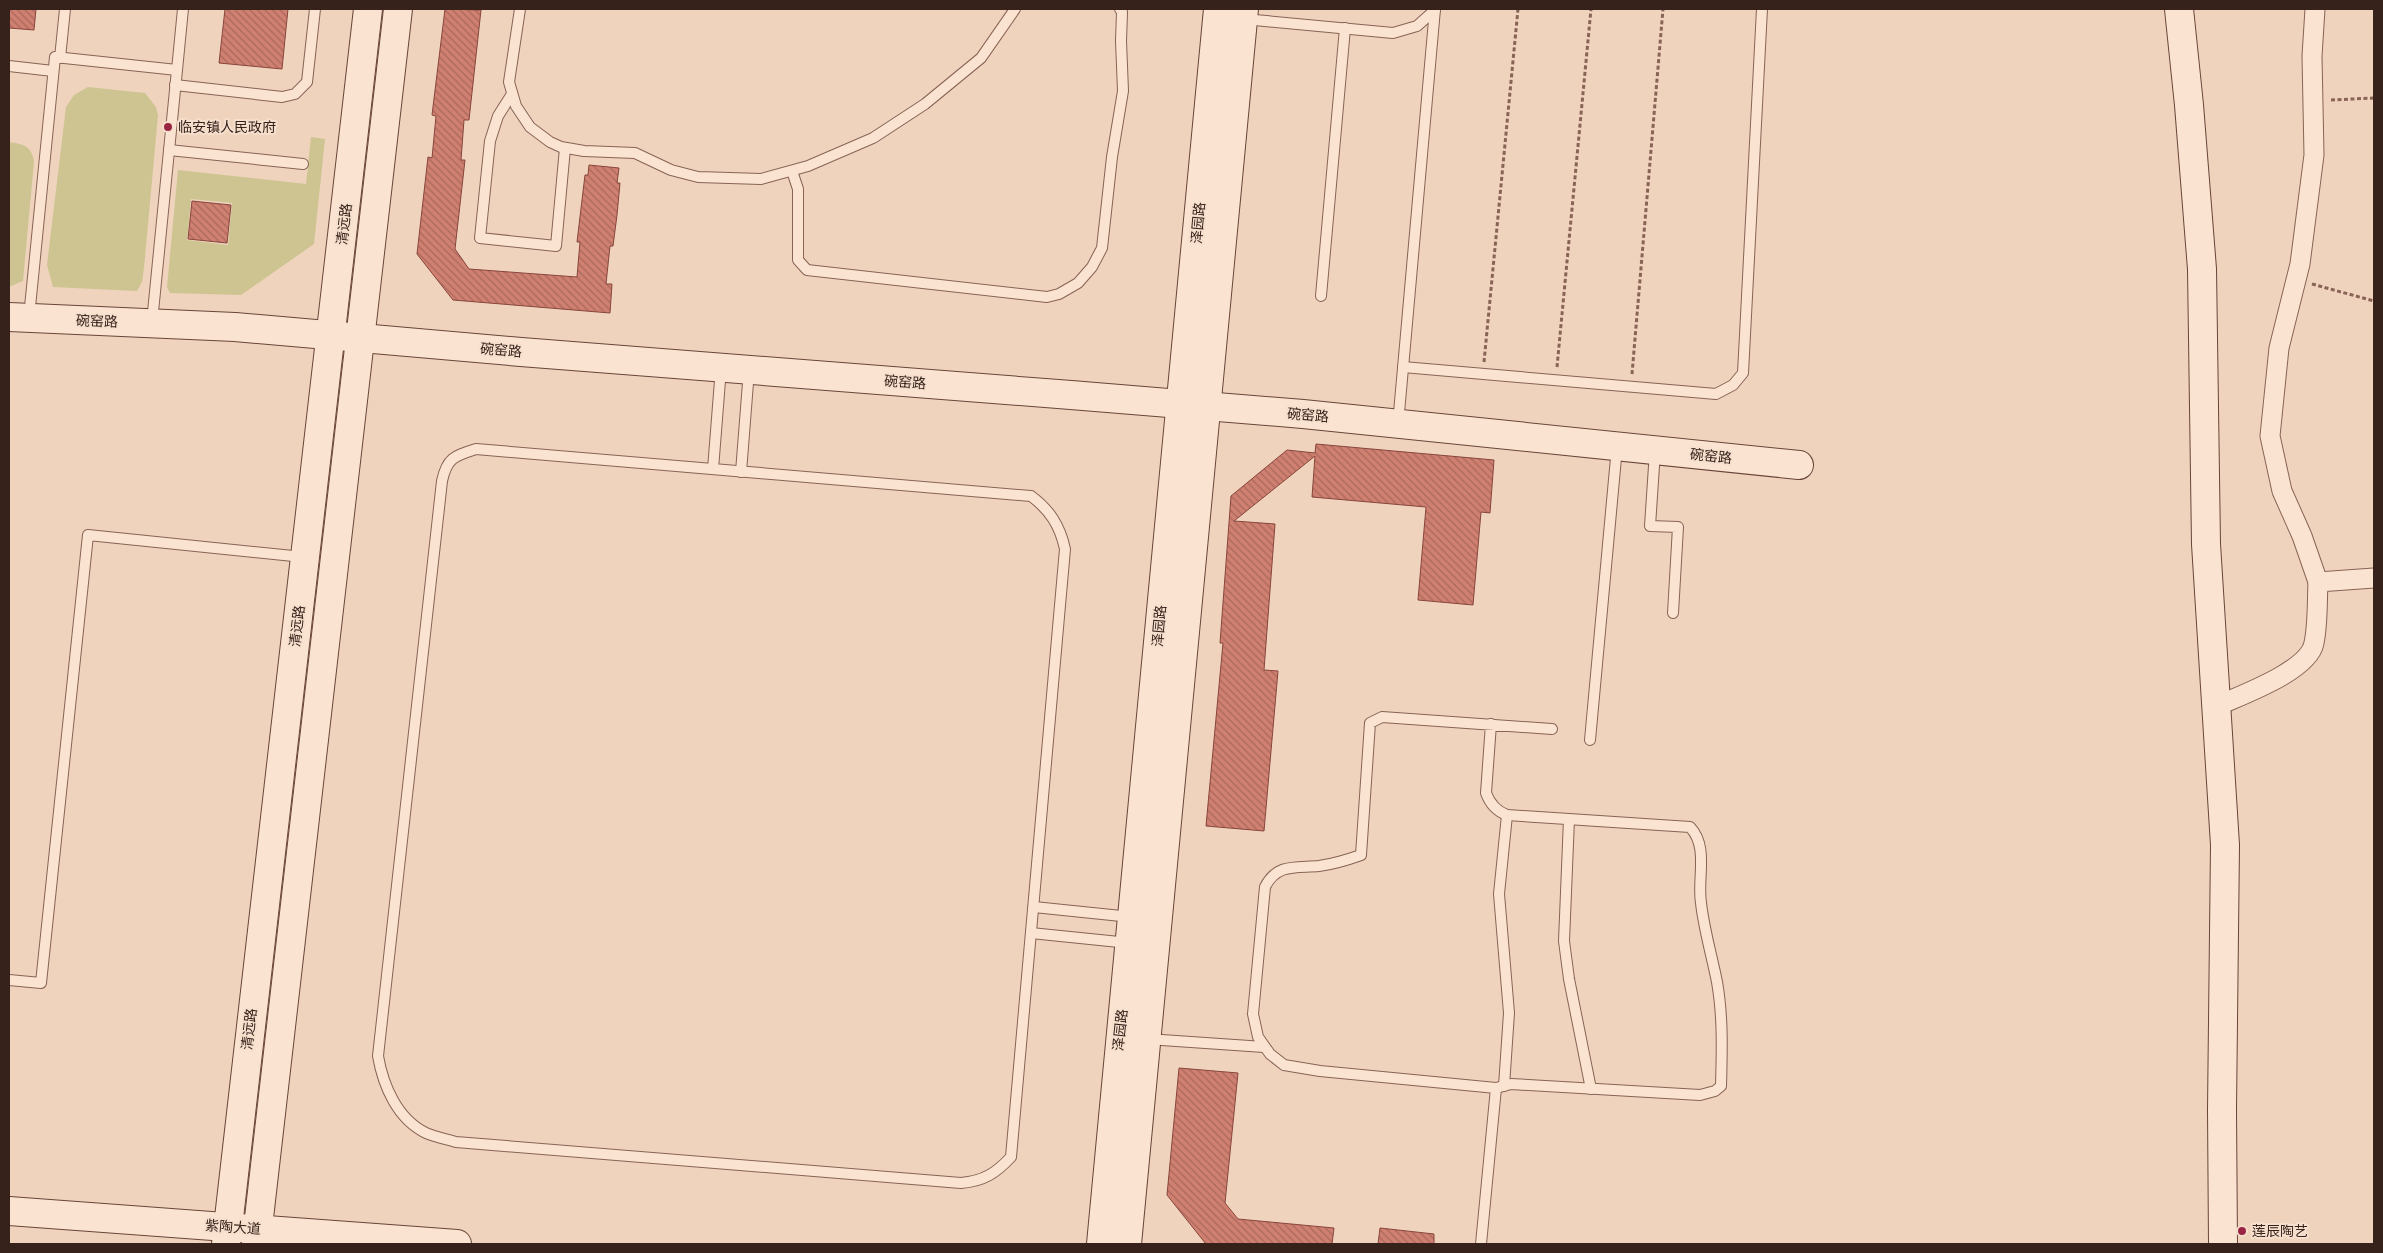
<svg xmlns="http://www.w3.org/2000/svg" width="2383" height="1253" viewBox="0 0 2383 1253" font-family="'Roboto Serif','Noto Sans SC',serif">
  <defs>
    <pattern id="building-back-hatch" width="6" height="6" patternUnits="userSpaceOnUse" patternTransform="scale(1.25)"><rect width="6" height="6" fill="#cf8071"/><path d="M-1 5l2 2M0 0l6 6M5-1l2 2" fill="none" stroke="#a9685c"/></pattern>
  </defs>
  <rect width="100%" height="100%" fill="#efd3bd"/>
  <g fill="#cdc491" fill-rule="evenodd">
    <path d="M 88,87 L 145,93 L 156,107 L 158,115 L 144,268 L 142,282 L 137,291 L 53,287 L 47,265 L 66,107 L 74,95 Z"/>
    <path d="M 311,137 L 325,139 L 314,244 L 241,295 L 170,293 L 167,287 L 178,170 L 306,184 ZM 191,199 L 232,203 L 228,245 L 187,240 Z"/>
    <path d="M 9,142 C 23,144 32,146 34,162 L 23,281 L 11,286 L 9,286 Z"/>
  </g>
  <g fill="url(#building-back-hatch)" stroke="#88453b">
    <path d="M 9,9 L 36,9 L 34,30 L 9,28 Z"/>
    <path d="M 225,9 L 288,9 L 282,69 L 219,63 Z"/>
    <path d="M 445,9 L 481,10 L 469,120 L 464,120 L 461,160 L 465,160 L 455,249 L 469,269 L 577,277 L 580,242 L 577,242 L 585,175 L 588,175 L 589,165 L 619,168 L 617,183 L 620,183 L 617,215 L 613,246 L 610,246 L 606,284 L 612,284 L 610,313 L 453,300 L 417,254 L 428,157 L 432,158 L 436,116 L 432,115 Z"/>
    <path d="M 192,201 L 231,205 L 227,243 L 188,239 Z"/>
    <path d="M 1316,444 L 1494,460 L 1490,513 L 1481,512 L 1473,605 L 1418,600 L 1426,507 L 1312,497 L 1315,456 L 1234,521 L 1275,524 L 1264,670 L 1278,671 L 1264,831 L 1206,826 L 1223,643 L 1220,643 L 1231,496 L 1287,450 L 1315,453 Z"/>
    <path d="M 1179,1068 L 1238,1073 L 1225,1203 L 1238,1219 L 1334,1228 L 1332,1244 L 1206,1244 L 1167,1195 Z"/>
    <path d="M 1380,1228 L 1434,1234 L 1434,1244 L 1378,1244 Z"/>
  </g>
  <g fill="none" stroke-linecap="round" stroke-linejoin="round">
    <defs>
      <g id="lane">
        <path d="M 520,9 L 509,82 L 516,106 L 530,127 L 550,142 L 561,147 L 584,151 L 635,153 L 671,170 L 698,177 L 761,179 L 808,166 L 873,138 L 925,104 L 981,58 L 1015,9"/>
        <path d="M 1244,19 L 1393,33 L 1417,26 L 1435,10"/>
        <path d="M 60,58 L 65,9"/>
        <path d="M 9,66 L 53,71"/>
        <path d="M 177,70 L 183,9"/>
        <path d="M 175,85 L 282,97 L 295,94 L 307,82 L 315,9"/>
        <path d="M 512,94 L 498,116 L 490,141 L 480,238 L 556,246 L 565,148"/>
        <path d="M 169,150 L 303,164"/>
        <path d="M 792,171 L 798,189 L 798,260 L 807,270 L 1047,297 L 1059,294 L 1078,283 L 1092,267 L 1102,248 L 1112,157 L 1123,91 L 1121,41 L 1122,12 L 1120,9"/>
        <path d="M 1321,296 L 1345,28"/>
        <path d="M 29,317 L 55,57 L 177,70 L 152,322"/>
        <path d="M 1403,367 L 1716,394 L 1733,385 L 1743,373 L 1762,9"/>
        <path d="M 1398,424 L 1435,9"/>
        <path d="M 476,449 L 1031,496 C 1050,510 1060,526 1065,549 L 1011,1157 C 996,1173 984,1181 961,1183 L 456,1142 C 446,1139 435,1137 426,1133 C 397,1119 383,1085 378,1056 L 442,481 C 447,458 454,456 476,449 Z"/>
        <path d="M 1655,451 L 1650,526 L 1678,527 L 1673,613"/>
        <path d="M 713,469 L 721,368"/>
        <path d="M 741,472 L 749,370"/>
        <path d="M 1491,724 L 1486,793 C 1490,804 1496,811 1507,815 L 1690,827 C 1709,847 1697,878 1701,903 C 1704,930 1712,956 1717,982 C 1723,1016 1722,1051 1721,1086 L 1715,1091 L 1700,1095 L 1511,1084 L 1496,1088 L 1320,1071 L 1284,1065 L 1270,1054 L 1258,1037 L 1253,1014 L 1265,887 C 1277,863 1296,868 1319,866 C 1334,864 1347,860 1361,855 L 1370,723 L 1382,717 L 1552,729"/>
        <path d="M 1590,740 L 1617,447"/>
        <path d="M 1569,819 L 1564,941 L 1569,979 L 1591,1089"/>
        <path d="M 1034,907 L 1131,917"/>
        <path d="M 1031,933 L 1129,943"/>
        <path d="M 9,980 L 41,983 L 88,535 L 303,557"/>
        <path d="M 1147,1039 L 1264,1047"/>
        <path d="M 1504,1086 L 1509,1013 L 1499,894 L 1507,815"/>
        <path d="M 1481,1244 L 1496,1088"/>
      </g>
      <g id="street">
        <path d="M 2315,9 L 2312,56 L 2314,155 L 2300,264 L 2279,348 L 2270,436 L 2282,491 L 2302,536 L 2318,582"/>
        <path d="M 2217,706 C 2241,695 2309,671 2314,643 C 2318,624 2317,602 2318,582 L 2374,578"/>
      </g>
      <g id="secondary">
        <path d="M 2179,9 L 2189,105 L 2202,269 L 2206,544 L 2225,845 L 2222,1110 L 2223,1244"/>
        <path d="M 9,317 L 235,327 L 521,352 L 1071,395 L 1303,414 L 1799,465"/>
        <path d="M 9,1211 L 457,1244"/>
        <path d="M 226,1244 L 368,9"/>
        <path d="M 256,1244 L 398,9"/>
        <path d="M 1101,1244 L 1218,9"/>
        <path d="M 1127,1244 L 1244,9"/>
      </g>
    </defs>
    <use href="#lane" stroke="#886356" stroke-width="12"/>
    <use href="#street" stroke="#886356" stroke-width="21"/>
    <use href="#secondary" stroke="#694539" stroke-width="30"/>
    <g stroke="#886356" stroke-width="3" stroke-dasharray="4 2.5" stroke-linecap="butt">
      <path d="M 2331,100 L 2374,98"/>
      <path d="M 2312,284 L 2374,301"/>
      <path d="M 1484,362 L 1518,9"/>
      <path d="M 1557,367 L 1591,9"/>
      <path d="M 1632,374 L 1663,9"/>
    </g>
    <use href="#lane" stroke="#fae3d1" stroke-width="10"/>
    <use href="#street" stroke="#fae3d1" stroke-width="19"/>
    <use href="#secondary" stroke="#fae3d1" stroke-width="28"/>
  </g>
  <g fill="#992443" stroke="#f6e0cd" stroke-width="2">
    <circle cx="168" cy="127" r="5"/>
    <circle cx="2242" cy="1231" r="5"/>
  </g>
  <g text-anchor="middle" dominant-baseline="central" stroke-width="4" stroke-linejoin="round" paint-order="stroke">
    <g font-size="14" fill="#36211b" stroke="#f6e0cd" text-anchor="start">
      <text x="178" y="127">临安镇人民政府</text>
      <text x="2252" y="1231">莲辰陶艺</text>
    </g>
    <g font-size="14" fill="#36211b" stroke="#f6e0cd">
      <text transform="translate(1198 223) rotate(-85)">泽园路</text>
      <text transform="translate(344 224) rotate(-83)">清远路</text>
      <text transform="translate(97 321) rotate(2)">碗窑路</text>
      <text transform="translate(501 350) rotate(5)">碗窑路</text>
      <text transform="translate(905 382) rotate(4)">碗窑路</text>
      <text transform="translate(1308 415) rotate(5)">碗窑路</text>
      <text transform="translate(1711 456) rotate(6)">碗窑路</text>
      <text transform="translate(297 626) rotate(-83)">清远路</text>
      <text transform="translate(1159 626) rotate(-85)">泽园路</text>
      <text transform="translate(249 1029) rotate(-83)">清远路</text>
      <text transform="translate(1120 1030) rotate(-84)">泽园路</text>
      <text transform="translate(233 1227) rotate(4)">紫陶大道</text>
    </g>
  </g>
  <rect width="2383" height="1253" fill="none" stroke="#36211b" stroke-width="20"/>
</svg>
